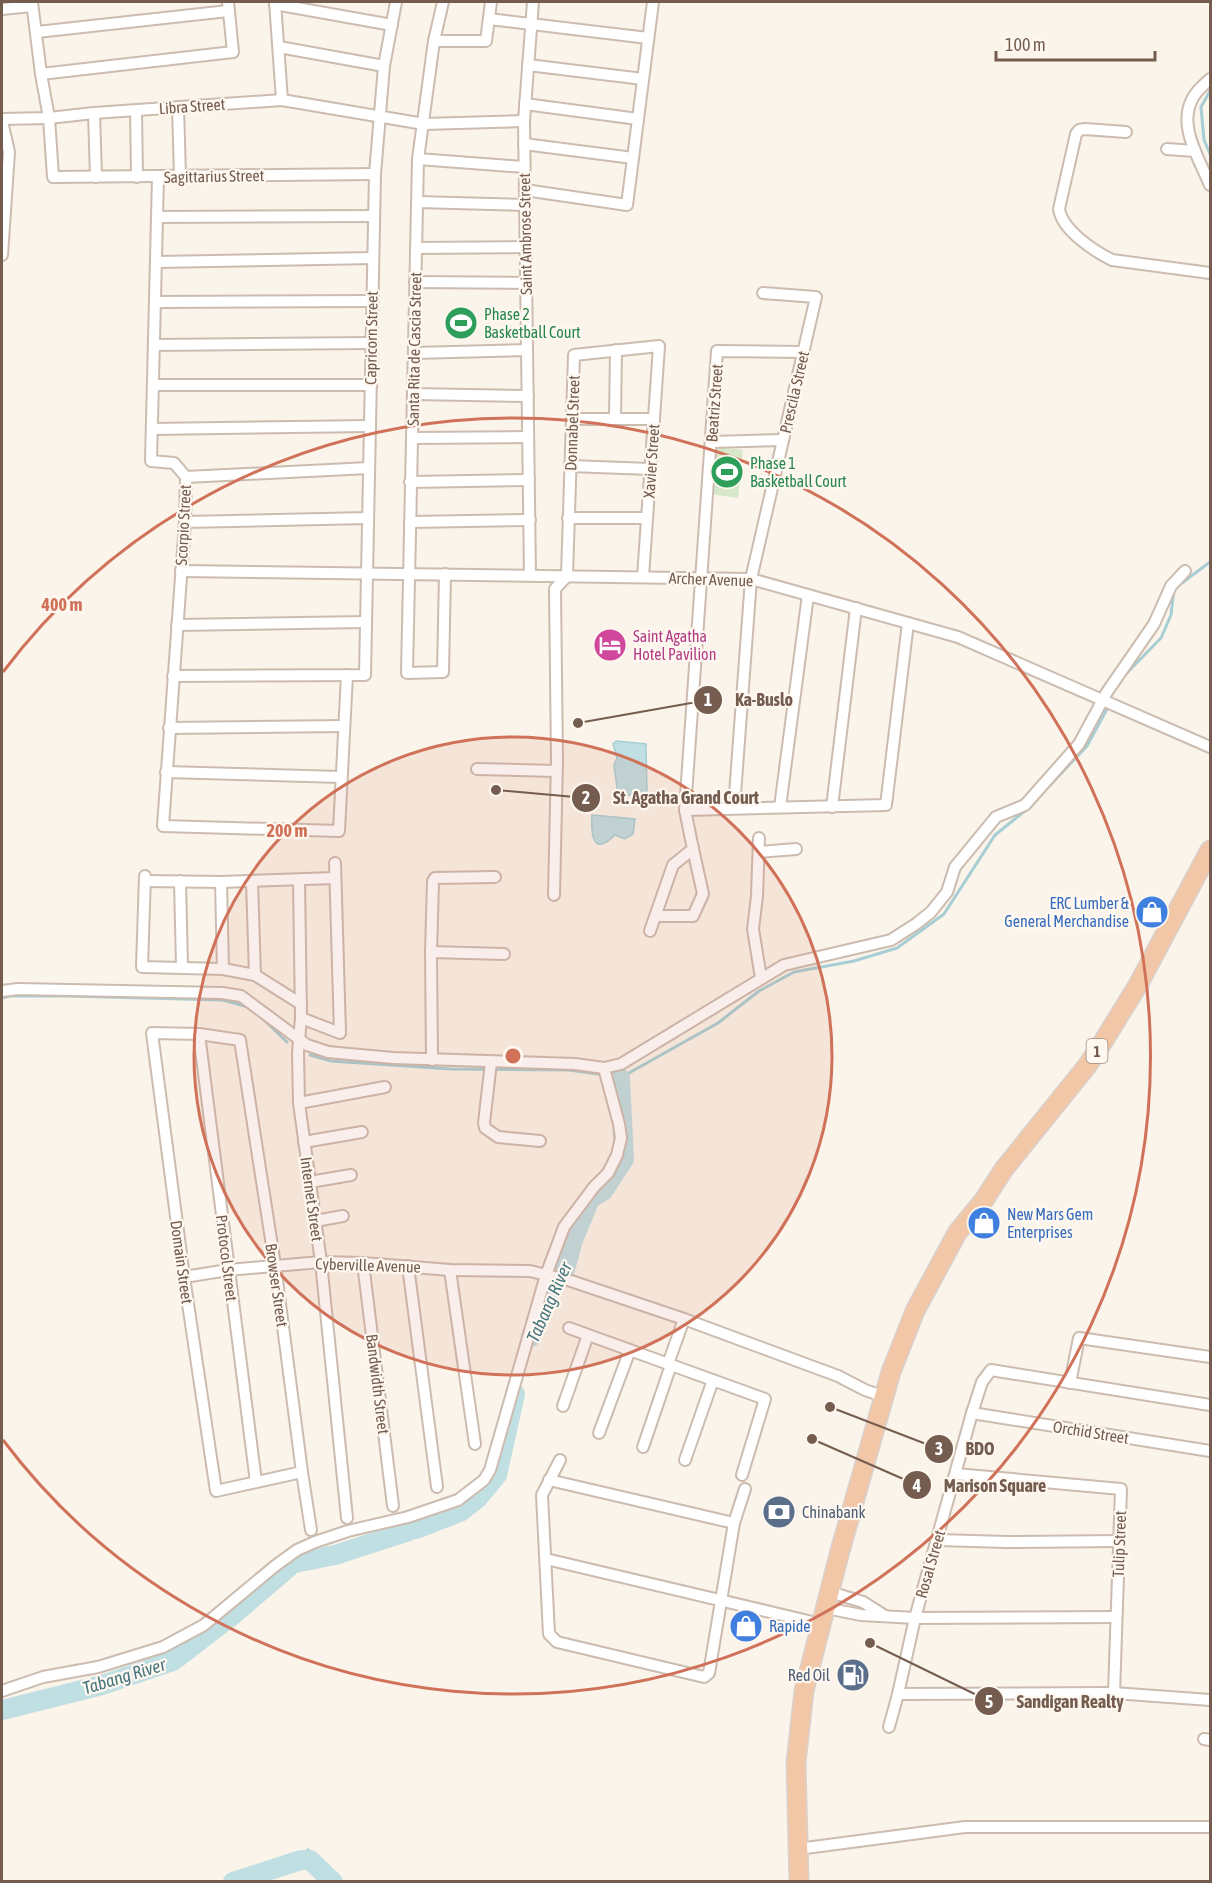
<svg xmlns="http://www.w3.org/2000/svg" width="1212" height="1883" viewBox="0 0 1212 1883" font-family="'Asap Condensed',sans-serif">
  <rect width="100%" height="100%" fill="#fbf4ea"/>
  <path fill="#d6e8c9" d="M 716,447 L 743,450 L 738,498 L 710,494 Z"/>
  <g fill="#c0dfe3" stroke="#a7ced4" stroke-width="1.5">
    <path d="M 616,741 L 646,744 L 647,794 L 646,795 L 618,795 L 614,765 L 617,758 L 613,744 Z"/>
    <path d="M 592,815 L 635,819 L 633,834 L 625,839 L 615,835 C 592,858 591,833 592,815 Z"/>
    <path d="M 308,1849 L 318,1858 L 322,1860 L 324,1867 L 329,1871 L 329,1874 L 320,1868 L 312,1860 L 303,1859 L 301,1862 L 275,1871 L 262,1870 C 275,1862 288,1862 299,1853 L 303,1853 Z"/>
  </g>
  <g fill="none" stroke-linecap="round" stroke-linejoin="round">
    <g stroke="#a7ced4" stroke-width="3">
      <path d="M 1210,91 L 1201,107 L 1204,140 L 1210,154"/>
      <path d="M 1121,679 L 1161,638 L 1171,615 L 1174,589 L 1210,562"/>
      <path d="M 1039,797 L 1087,746 L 1107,709"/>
      <path d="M 2,998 L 10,996 L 68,996 L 223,1000 L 248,1007"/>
      <path d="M 260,1016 L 287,1042"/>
      <path d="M 310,1055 L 331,1061 L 451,1069 L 569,1070 L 598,1074"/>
      <path d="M 612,1076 L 620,1078 L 718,1023 L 759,991 L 794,972 L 854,961 L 897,948 L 944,914 L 995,835 L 1026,810"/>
    </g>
    <g stroke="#c0dfe3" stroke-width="20">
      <path d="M 531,1337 L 549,1293 L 565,1269 L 573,1240 L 590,1199 L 603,1191 L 624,1159 L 620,1078"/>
      <path d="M 416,1529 L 460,1512 L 478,1498 L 497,1475 L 515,1394"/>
      <path d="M 295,1563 L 335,1555 L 409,1531"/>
      <path d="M 2,1710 L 102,1685 L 173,1661 L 234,1614 L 288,1568"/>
      <path d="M 233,1882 L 301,1860 L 310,1860 L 333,1882"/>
    </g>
    <defs>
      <g id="minor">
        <path d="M 32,2 L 41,74 L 49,118 L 53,177 L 375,174"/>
        <path d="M 275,2 L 282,100"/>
        <path d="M 443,2 L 434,41 L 418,159 L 407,673 L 443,672 L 445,574"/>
        <path d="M 275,4 L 392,25"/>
        <path d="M 2,9 L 32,6"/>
        <path d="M 489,19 L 648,38"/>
        <path d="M 37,32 L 228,11"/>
        <path d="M 434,41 L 486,41 L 491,2"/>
        <path d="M 279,47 L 384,66"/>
        <path d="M 528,65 L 643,79"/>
        <path d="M 41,74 L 233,52 L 228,2"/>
        <path d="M 1210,79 C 1205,84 1198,89 1194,96 C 1176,124 1199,158 1210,185"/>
        <path d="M 525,104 L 638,119"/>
        <path d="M 178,107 L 180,176"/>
        <path d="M 136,111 L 137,177"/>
        <path d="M 94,113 L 96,177"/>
        <path d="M 2,119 L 49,118 L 94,113 L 282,100 L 424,124 L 524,121"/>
        <path d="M 2,121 L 9,152 L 2,255"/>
        <path d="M 1126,132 L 1085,129 L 1079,130 L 1076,134 L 1059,209 C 1062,230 1094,251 1112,260 L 1210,273"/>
        <path d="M 524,144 L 633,158"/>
        <path d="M 1167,149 L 1195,151"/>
        <path d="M 418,159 L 524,167"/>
        <path d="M 158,176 L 151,461 L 174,463 L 186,477 L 185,522 L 163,826 L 339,831 L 347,675"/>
        <path d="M 525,190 L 627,205 L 653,2"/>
        <path d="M 417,202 L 525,205"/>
        <path d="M 157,217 L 374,216"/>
        <path d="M 416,248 L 526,247"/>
        <path d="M 156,262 L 373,258"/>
        <path d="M 415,282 L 526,283"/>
        <path d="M 155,302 L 372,301"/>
        <path d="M 154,345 L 371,343"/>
        <path d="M 414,353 L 527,350"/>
        <path d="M 153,385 L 371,385"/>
        <path d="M 413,394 L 528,396"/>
        <path d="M 572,419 L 654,419"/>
        <path d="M 615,419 L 616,350"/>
        <path d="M 152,429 L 370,426"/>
        <path d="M 412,438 L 528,437"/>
        <path d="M 711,442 L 783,440"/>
        <path d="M 570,466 L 650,469"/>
        <path d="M 186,477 L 369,468"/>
        <path d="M 410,482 L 529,480"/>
        <path d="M 568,518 L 647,518"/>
        <path d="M 185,522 L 368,518"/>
        <path d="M 410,522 L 530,520"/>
        <path d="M 181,571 L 751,579 L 958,637 L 1210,747"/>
        <path d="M 530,576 L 524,121 L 533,2"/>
        <path d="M 177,625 L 366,622"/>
        <path d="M 173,676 L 365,675 L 375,174 L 384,66 L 396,2"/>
        <path d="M 169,728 L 344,726"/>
        <path d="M 477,769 L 556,771"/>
        <path d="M 166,772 L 341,777"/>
        <path d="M 780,807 L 808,595"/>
        <path d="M 832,807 L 856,608"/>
        <path d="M 734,808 L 751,579 L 816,297 L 763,293"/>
        <path d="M 685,810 L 886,805 L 908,623"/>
        <path d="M 759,838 L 757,896 L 753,929 L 761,978"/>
        <path d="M 693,849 L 685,810 L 717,351 L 803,352"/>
        <path d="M 759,852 L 796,849"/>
        <path d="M 145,876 L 142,967 L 223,969 L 255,975 L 301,1004"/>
        <path d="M 299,880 L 301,1018 L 298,1053 L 299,1103 L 321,1262 L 347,1518"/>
        <path d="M 145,881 L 221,882 L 335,878"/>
        <path d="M 180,881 L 182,967"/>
        <path d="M 252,881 L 255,975"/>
        <path d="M 221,882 L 223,969"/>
        <path d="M 554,895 L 557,760 L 555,589 L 567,576 L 574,355 L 659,346 L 643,577"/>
        <path d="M 650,931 L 673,865 L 693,849 L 703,894 L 693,916 L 655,916"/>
        <path d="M 431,952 L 433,881 L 435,878 L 495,877"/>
        <path d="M 2,991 L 18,989 L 222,993 L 241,996 L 307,1045 L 328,1052 L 393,1058 L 575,1064 L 604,1068 L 621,1064 L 784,965 L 891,940 L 916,924 L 931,912 L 947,892 L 955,867 L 996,817 L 1025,805 L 1079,744 L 1107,692 L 1154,624 L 1171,586 L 1185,571"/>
        <path d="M 301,1018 L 340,1033 L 335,863"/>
        <path d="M 199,1034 L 256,1482"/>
        <path d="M 432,1060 L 431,952 L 504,954"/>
        <path d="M 491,1062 L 484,1123 L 485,1128 L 498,1137 L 540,1141"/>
        <path d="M 299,1103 L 385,1087"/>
        <path d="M 304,1142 L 362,1132"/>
        <path d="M 310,1182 L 351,1175"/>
        <path d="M 315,1221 L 343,1216"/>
        <path d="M 363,1263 L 393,1506"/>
        <path d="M 408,1266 L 437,1487"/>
        <path d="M 450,1270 L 475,1444"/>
        <path d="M 184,1277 L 228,1270 L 321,1262 L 363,1263 L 450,1270 L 530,1271 L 571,1281 L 684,1319 L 838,1376 L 865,1390 L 885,1397"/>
        <path d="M 569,1328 L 765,1399 L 742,1475"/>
        <path d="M 668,1364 L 684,1319"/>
        <path d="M 1070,1383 L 1079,1338 L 1210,1357"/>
        <path d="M 563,1406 L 588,1335"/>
        <path d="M 972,1413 L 1210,1451"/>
        <path d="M 599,1433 L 630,1350"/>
        <path d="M 643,1447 L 671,1365"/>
        <path d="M 560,1460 L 542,1495 L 549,1634 L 557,1642 L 704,1677 L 709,1673 L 734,1523 L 745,1489"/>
        <path d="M 685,1460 L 713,1380"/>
        <path d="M 302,1472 L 216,1491 L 184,1277 L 152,1033 L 199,1034 L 240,1040 L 275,1265 L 302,1472 L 311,1530"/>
        <path d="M 956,1474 L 1121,1489 L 1114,1693"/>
        <path d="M 549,1480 L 734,1523"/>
        <path d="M 938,1540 L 1007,1542 L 1119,1541"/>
        <path d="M 546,1559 L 821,1624"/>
        <path d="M 830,1592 L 863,1602 L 885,1616"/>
        <path d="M 826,1608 L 861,1615 L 915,1618 L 1116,1617"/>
        <path d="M 2,1691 L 43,1677 L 98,1667 L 163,1647 L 204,1625 L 275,1566 L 297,1550 L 315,1542 L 348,1531 L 408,1517 L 458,1500 L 484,1480 L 490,1470 L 546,1275 L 564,1227 L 594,1187 L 608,1173 L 617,1155 L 621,1138 L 619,1124 L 604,1068"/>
        <path d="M 898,1694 L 1114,1693 L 1210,1700"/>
        <path d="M 889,1727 L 898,1694 L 915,1618 L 972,1413 L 982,1382 L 991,1370 L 1210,1405"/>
        <path d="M 1204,1739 L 1210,1740"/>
        <path d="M 798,1849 L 965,1827 L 1210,1827"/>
      </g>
      <path id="trunk" d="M 799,1882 L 796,1763 L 804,1691 L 840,1551 L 891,1372 L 915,1311 L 957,1233 L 984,1200 L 1004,1169 L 1087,1066 L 1101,1045 L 1138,985 L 1210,850"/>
    </defs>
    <use href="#minor" stroke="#ccbcb0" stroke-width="14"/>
    <use href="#trunk" stroke="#d8d1ce" stroke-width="21"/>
    <use href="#minor" stroke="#fff" stroke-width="10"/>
    <use href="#trunk" stroke="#f2c7a7" stroke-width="18"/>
  </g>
  <circle cx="513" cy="1056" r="319" fill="#d07259" fill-opacity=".12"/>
  <g fill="none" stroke="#d07259" stroke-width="3">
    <circle cx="513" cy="1056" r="319"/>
    <path d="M3 672A638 638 0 1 1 3 1440"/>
  </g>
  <defs>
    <symbol id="stadium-disc" viewBox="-11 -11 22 22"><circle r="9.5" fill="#2e9e5b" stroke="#fef8f0"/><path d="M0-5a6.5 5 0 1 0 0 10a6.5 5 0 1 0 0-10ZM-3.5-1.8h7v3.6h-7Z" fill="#fff"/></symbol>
    <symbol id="hotel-disc" viewBox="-11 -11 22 22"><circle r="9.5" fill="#d1479c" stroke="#fef8f0"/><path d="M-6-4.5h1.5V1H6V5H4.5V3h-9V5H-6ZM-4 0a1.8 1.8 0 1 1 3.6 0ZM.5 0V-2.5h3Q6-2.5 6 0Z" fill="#fff"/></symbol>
    <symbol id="shop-disc" viewBox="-11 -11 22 22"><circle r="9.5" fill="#3f7fe0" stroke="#fef8f0"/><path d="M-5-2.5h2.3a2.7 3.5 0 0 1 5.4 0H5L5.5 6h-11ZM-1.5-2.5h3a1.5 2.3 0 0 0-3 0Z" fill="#fff"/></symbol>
    <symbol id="bank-disc" viewBox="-11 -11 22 22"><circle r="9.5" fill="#5c6f8a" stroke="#fef8f0"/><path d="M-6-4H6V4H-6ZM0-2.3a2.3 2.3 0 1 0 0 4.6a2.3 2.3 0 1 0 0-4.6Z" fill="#fff"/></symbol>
    <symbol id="fuel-disc" viewBox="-11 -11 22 22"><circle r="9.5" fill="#5c6f8a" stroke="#fef8f0"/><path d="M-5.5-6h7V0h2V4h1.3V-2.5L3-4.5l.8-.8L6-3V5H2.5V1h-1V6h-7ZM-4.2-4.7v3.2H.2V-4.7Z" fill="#fff"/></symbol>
  </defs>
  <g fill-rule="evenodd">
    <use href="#stadium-disc" x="442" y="304" width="38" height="38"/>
    <use href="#stadium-disc" x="708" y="453" width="38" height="38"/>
    <use href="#hotel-disc" x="591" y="626" width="38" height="38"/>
    <use href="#shop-disc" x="1133" y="893" width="38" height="38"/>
    <use href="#shop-disc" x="965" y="1204" width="38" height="38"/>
    <use href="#bank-disc" x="760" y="1493" width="38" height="38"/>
    <use href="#shop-disc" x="727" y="1607" width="38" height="38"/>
    <use href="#fuel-disc" x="834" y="1656" width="38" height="38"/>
  </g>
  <g text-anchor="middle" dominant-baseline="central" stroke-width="4.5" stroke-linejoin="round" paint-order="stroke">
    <rect fill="#fef8f0" stroke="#9d8b7f" stroke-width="1.5" x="1086.5" y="1039" width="21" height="24" rx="4.5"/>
    <g font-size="15" font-weight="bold" fill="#745c4f">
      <text x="1097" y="1051">1</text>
    </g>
    <g font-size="16" fill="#745c4f" stroke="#fef8f0">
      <text transform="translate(192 106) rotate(-4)">Libra Street</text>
      <text transform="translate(214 176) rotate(-1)">Sagittarius Street</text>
      <text transform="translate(525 234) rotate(-91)">Saint Ambrose Street</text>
      <text transform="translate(371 338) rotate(-89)">Capricorn Street</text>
      <text transform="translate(414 349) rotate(-89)">Santa Rita de Cascia Street</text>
      <text transform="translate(794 392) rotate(-77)">Prescila Street</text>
      <text transform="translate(714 403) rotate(-86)">Beatriz Street</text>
      <text transform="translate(572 423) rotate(-88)">Donnabel Street</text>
      <text transform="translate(651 461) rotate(-86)">Xavier Street</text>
      <text transform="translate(183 525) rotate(-87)">Scorpio Street</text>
      <text transform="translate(711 579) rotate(2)">Archer Avenue</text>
      <text transform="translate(312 1199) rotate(82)">Internet Street</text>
      <text transform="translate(227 1258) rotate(83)">Protocol Street</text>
      <text transform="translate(182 1262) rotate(82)">Domain Street</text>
      <text transform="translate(368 1265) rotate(2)">Cyberville Avenue</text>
      <text transform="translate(277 1285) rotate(82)">Browser Street</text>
      <text transform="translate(378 1384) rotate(83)">Bandwidth Street</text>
      <text transform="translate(1091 1432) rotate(9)">Orchid Street</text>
      <text transform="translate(1119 1544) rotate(-88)">Tulip Street</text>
      <text transform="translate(930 1564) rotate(-74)">Rosal Street</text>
    </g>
    <g font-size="16" fill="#27864d" stroke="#fef8f0" text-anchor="start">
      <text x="484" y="314">Phase 2<tspan x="484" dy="18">Basketball Court</tspan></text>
      <text x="750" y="463">Phase 1<tspan x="750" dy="18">Basketball Court</tspan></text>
    </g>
    <g font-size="16" fill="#b23c85" stroke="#fef8f0" text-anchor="start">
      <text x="633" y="636">Saint Agatha<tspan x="633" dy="18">Hotel Pavilion</tspan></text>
    </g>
    <g font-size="16" fill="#366cbe" stroke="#fef8f0" text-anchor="start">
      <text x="1129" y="903" text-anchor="end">ERC Lumber &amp;<tspan x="1129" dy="18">General Merchandise</tspan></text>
      <text x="1007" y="1214">New Mars Gem<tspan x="1007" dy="18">Enterprises</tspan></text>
      <text x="769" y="1626">Rapide</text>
    </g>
    <g font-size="16" fill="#4e5e75" stroke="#fef8f0" text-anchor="start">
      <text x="802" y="1512">Chinabank</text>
      <text x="830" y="1675" text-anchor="end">Red Oil</text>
    </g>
    <g font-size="18" font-style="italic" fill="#47767f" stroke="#fef8f0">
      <text transform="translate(549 1302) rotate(-66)">Tabang River</text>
      <text transform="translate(124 1676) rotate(-17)">Tabang River</text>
    </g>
  </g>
  <circle cx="513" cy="1056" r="9" fill="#d07259" stroke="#fef8f0" stroke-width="3"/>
  <g font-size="18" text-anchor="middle" font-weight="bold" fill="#d07259" stroke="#fef8f0" stroke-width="4.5" stroke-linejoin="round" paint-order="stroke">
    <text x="62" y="611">400 m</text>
    <text x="287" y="837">200 m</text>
  </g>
  <path fill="none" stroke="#745c4f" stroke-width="2" d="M578 723L708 700M496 790L586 798M830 1407L939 1449M812 1439L917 1485M870 1643L989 1701"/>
  <g fill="#745c4f" stroke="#fef8f0" stroke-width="2">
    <circle cx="578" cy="723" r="6"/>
    <circle cx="496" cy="790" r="6"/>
    <circle cx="830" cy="1407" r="6"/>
    <circle cx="812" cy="1439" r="6"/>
    <circle cx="870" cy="1643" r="6"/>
    <circle cx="708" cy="700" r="15"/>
    <circle cx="586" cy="798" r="15"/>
    <circle cx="939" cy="1449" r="15"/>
    <circle cx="917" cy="1485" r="15"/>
    <circle cx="989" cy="1701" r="15"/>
  </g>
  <g font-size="18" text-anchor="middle" font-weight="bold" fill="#fff">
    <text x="708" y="706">1</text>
    <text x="586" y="804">2</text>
    <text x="939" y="1455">3</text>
    <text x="917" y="1492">4</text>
    <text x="989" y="1708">5</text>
  </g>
  <g font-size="18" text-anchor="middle" font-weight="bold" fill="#745c4f" stroke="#fef8f0" stroke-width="4.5" stroke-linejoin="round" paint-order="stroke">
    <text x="764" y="706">Ka-Buslo</text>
    <text x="686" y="804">St. Agatha Grand Court</text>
    <text x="980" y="1455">BDO</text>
    <text x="995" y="1492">Marison Square</text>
    <text x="1070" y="1708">Sandigan Realty</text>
  </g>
  <rect width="1212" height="1883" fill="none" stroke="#745c4f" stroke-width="6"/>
  <path d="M996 51v9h159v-9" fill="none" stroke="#745c4f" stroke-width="3"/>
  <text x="1005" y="51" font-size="18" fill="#745c4f" stroke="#fef8f0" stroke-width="4.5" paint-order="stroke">100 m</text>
</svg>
